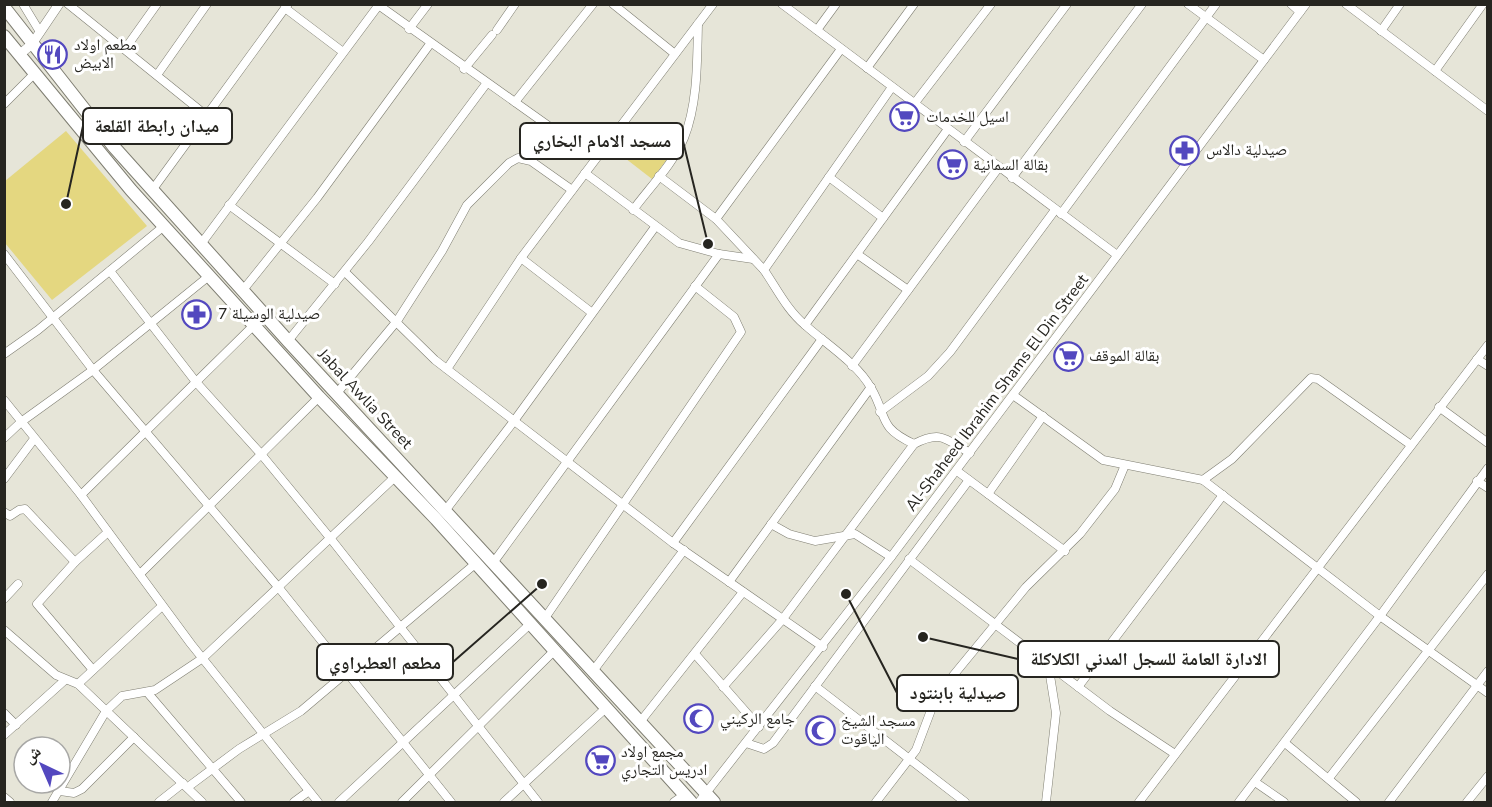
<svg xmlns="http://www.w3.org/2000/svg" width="1492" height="807" viewBox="0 0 1492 807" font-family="'Nunito Sans','Noto Naskh Arabic',sans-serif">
  <rect width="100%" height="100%" fill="#e6e5d8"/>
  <g fill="#e4d780">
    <path d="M 629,127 L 668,158 L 652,179 L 612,148 Z"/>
    <path d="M 66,131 L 147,226 L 52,300 L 5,243 L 5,181 Z"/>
  </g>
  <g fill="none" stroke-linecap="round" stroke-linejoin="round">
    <defs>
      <g id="minor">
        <path d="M 23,4 L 40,32"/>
        <path d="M 68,4 L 207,116"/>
        <path d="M 377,4 L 595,159"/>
        <path d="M 613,4 L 675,54"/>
        <path d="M 782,4 L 1117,255"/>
        <path d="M 1188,4 L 1264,60"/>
        <path d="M 1291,4 L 1300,12"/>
        <path d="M 1346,4 L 1488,111"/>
        <path d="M 285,8 L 343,52"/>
        <path d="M 409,29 L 428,4"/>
        <path d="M 497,30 L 515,4"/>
        <path d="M 817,30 L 836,4"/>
        <path d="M 1381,31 L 1400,4"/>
        <path d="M 125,49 L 157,4"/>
        <path d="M 867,68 L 914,4"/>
        <path d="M 464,69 L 492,35"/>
        <path d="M 1435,71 L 1483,4"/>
        <path d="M 157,75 L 207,4"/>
        <path d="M 892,87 L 764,270 C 777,289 787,310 805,325 C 826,344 857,363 871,388 C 888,417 877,427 914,444 C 941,430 945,439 970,453"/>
        <path d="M 515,102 L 593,4"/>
        <path d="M 4,104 L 34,74"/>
        <path d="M 914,104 L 991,4"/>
        <path d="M 964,142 L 1067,4"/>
        <path d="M 585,173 L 679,243 L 719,254 L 753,259"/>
        <path d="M 659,176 L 716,219 L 764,270"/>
        <path d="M 829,177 L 883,218"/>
        <path d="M 1012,178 L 1142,4"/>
        <path d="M 153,189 L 288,4"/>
        <path d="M 229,205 L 335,284"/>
        <path d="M 633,210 C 650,187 673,164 684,138 C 698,103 697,61 698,24"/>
        <path d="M 1061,214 L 1216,4"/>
        <path d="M 716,219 L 841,49"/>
        <path d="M 201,244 L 378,6"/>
        <path d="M 4,254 L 93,370 L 279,588 L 451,802"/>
        <path d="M 857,254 L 908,290"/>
        <path d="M 521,258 L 591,312"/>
        <path d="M 110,271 L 196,382 L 261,454 L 331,539 L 538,802"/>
        <path d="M 345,272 L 435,360 L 673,543 L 823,647"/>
        <path d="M 243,290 L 317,198 L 430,44"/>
        <path d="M 805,325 L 948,129"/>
        <path d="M 288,341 L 368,242 L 486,84"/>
        <path d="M 4,354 L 38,330 L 164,226"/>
        <path d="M 1477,359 L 1488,366"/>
        <path d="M 852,366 L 999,167"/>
        <path d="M 447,369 L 521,258 L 713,4"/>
        <path d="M 337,393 L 397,321 L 442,251 L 467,205 L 509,163 L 518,158 L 531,161 L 572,190"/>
        <path d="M 1013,395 L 1103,460 L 1203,480 L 1380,616 L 1488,693"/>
        <path d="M 4,400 L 81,495 L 191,644 L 318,802"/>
        <path d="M 1439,407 L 1488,443"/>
        <path d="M 880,412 L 928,376 L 950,352 L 1055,210"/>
        <path d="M 4,438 L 21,422 L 93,370 L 209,276"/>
        <path d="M 957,471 L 1065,551"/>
        <path d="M 4,479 L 34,439"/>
        <path d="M 1203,480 L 1232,459 L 1311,378 L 1318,379 L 1411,445"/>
        <path d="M 1477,481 L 1488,488"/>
        <path d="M 988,494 L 1043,416"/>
        <path d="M 81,495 L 254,325"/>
        <path d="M 445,511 L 514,421 L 655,227"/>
        <path d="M 4,512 L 10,516 L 19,510 L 25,509 L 75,562"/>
        <path d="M 771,524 L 789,534 L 815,541 L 855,534 L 891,557"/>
        <path d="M 673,543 L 822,339"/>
        <path d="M 909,559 L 1110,711 L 1175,754"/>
        <path d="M 493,563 L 719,254"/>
        <path d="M 140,574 L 319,397"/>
        <path d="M 729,582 L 871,387"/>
        <path d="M 4,599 L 18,584"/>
        <path d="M 545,618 L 741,332 L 734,317 L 695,286"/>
        <path d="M 4,630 L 56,675 L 78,684 L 202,802"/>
        <path d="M 695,654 L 759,727"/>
        <path d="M 93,670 L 37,604 L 75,562 L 108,532"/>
        <path d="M 593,671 L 684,550"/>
        <path d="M 78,684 L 162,606"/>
        <path d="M 815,686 L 965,802"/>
        <path d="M 723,687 L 782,620 L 914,444"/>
        <path d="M 1078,687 L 1223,495"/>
        <path d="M 147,692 L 241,802"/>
        <path d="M 4,713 L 16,725"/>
        <path d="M 640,722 L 743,592"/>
        <path d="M 4,735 L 65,680"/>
        <path d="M 746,743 L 764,749 L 773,743 L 969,480"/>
        <path d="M 1285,743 L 1356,802"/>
        <path d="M 1329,778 L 1488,574"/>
        <path d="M 1255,782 L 1284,802"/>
        <path d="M 188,787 L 239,749 L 301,711 L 475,564"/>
        <path d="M 60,791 L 74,793 L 82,789 L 134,737"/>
        <path d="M 4,797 L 10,802"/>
        <path d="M 52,802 L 106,711 L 122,696 L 155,690 L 203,658 L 396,476"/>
        <path d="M 159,802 L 183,783"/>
        <path d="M 294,802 L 309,791"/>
        <path d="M 339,802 L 530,624"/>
        <path d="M 402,802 L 555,650"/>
        <path d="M 504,802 L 607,707"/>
        <path d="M 674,802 L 684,795"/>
        <path d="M 699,802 L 891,557 L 1306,4"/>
        <path d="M 876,802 L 916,750 L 933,705 L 947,683 L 1026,587 L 1080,534 L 1115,489 L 1125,465"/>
        <path d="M 1046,802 L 1056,713 L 1048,663"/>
        <path d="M 1139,802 L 1488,345"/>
        <path d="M 1239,802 L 1380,616 L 1488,468"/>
        <path d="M 1389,802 L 1488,671"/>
        <path d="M 1467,802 L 1488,776"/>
      </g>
      <path id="tertiary" d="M 19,55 L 32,44 L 59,4"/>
      <g id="primary">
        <path d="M 4,7 L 114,147 L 288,341 L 714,802"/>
        <path d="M 4,36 L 131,190 L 319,397 L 436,519 L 691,802"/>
      </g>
    </defs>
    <use href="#minor" stroke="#7f7e72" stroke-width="9"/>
    <use href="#tertiary" stroke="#7f7e72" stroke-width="10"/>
    <use href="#primary" stroke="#7f7e72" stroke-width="14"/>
    <use href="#minor" stroke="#fff" stroke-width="8"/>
    <use href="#tertiary" stroke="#fff" stroke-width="9"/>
    <use href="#primary" stroke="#fff" stroke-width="12"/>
  </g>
  <defs>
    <symbol id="restaurant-ring" viewBox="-11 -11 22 22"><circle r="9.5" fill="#fff" stroke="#5348bf" stroke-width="1.5"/><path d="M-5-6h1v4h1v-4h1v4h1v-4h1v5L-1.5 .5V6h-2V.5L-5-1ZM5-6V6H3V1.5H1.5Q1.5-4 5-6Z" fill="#5348bf"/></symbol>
    <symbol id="supermarket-ring" viewBox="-11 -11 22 22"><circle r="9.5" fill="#fff" stroke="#5348bf" stroke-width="1.5"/><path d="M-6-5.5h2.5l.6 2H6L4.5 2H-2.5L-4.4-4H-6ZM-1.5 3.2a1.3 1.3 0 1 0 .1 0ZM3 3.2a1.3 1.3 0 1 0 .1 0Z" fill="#5348bf"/></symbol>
    <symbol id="pharmacy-ring" viewBox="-11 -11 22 22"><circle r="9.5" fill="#fff" stroke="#5348bf" stroke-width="1.5"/><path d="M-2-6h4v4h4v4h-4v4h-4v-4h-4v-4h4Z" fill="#5348bf"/></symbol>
    <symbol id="mosque-ring" viewBox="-11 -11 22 22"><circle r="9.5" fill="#fff" stroke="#5348bf" stroke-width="1.5"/><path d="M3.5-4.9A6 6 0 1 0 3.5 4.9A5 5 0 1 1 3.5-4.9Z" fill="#5348bf"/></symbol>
  </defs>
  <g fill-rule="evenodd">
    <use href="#restaurant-ring" x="36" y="38" width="33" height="33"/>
    <use href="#supermarket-ring" x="888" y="100" width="33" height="33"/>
    <use href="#pharmacy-ring" x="1168" y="134" width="33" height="33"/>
    <use href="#supermarket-ring" x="936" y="148" width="33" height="33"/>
    <use href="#pharmacy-ring" x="180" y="298" width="33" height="33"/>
    <use href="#supermarket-ring" x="1052" y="340" width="33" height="33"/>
    <use href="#mosque-ring" x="682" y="702" width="33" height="33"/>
    <use href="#mosque-ring" x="804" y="714" width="33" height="33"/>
    <use href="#supermarket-ring" x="584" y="744" width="33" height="33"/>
  </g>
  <g text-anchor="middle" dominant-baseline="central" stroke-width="6" stroke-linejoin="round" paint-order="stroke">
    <g font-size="16" fill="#262520" stroke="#fff" text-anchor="start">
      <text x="74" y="45">مطعم اولاد<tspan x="74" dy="18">الابيض</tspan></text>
      <text x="926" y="117">اسيل للخدمات</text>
      <text x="1206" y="150">صيدلية دالاس</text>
      <text x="973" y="165">بقالة السمانية</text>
      <text x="218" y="314">صيدلية الوسيلة 7</text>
      <text x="1089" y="356">بقالة الموقف</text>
      <text x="720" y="719">جامع الركيني</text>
      <text x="841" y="721">مسجد الشيخ<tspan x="841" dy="18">الياقوت</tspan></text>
      <text x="621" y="752">مجمع اولاد<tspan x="621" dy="18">ادريس التجاري</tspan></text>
    </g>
    <g font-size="16" fill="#262520" stroke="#fff">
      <text transform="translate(997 393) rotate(-53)">Al-Shaheed Ibrahim Shams El Din Street</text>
      <text transform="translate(365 399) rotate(47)">Jabal Awlia Street</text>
    </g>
  </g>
  <path fill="none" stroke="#262520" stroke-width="2" d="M66 204L83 126M708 244L683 141M923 637L1018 659M542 584L453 662M846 594L897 693"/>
  <g fill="#262520" stroke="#fff" stroke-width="2">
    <circle cx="66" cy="204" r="6"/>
    <circle cx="708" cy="244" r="6"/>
    <circle cx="923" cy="637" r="6"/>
    <circle cx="542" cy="584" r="6"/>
    <circle cx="846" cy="594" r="6"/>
  </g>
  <g fill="#fff" stroke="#262520" stroke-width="2">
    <rect x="83" y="108" width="149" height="36" rx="6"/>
    <rect x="520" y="123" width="163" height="36" rx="6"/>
    <rect x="1018" y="641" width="261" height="36" rx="6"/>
    <rect x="317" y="644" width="136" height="36" rx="6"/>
    <rect x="897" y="675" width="121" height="36" rx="6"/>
  </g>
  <g font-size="18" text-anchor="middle" font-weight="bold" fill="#262520">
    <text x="157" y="132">ميدان رابطة القلعة</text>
    <text x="602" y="147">مسجد الامام البخاري</text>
    <text x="1149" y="665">الادارة العامة للسجل المدني الكلاكلة</text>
    <text x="385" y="669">مطعم العطبراوي</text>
    <text x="958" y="699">صيدلية بابنتود</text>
  </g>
  <rect width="1492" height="807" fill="none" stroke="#262520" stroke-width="12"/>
  <g transform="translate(42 765) rotate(316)"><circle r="28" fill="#ffffff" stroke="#a8a8a6" stroke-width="1.5"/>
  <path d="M0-4.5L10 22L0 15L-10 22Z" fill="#5348bf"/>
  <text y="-9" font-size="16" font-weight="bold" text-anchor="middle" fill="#262520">ش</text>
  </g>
</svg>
